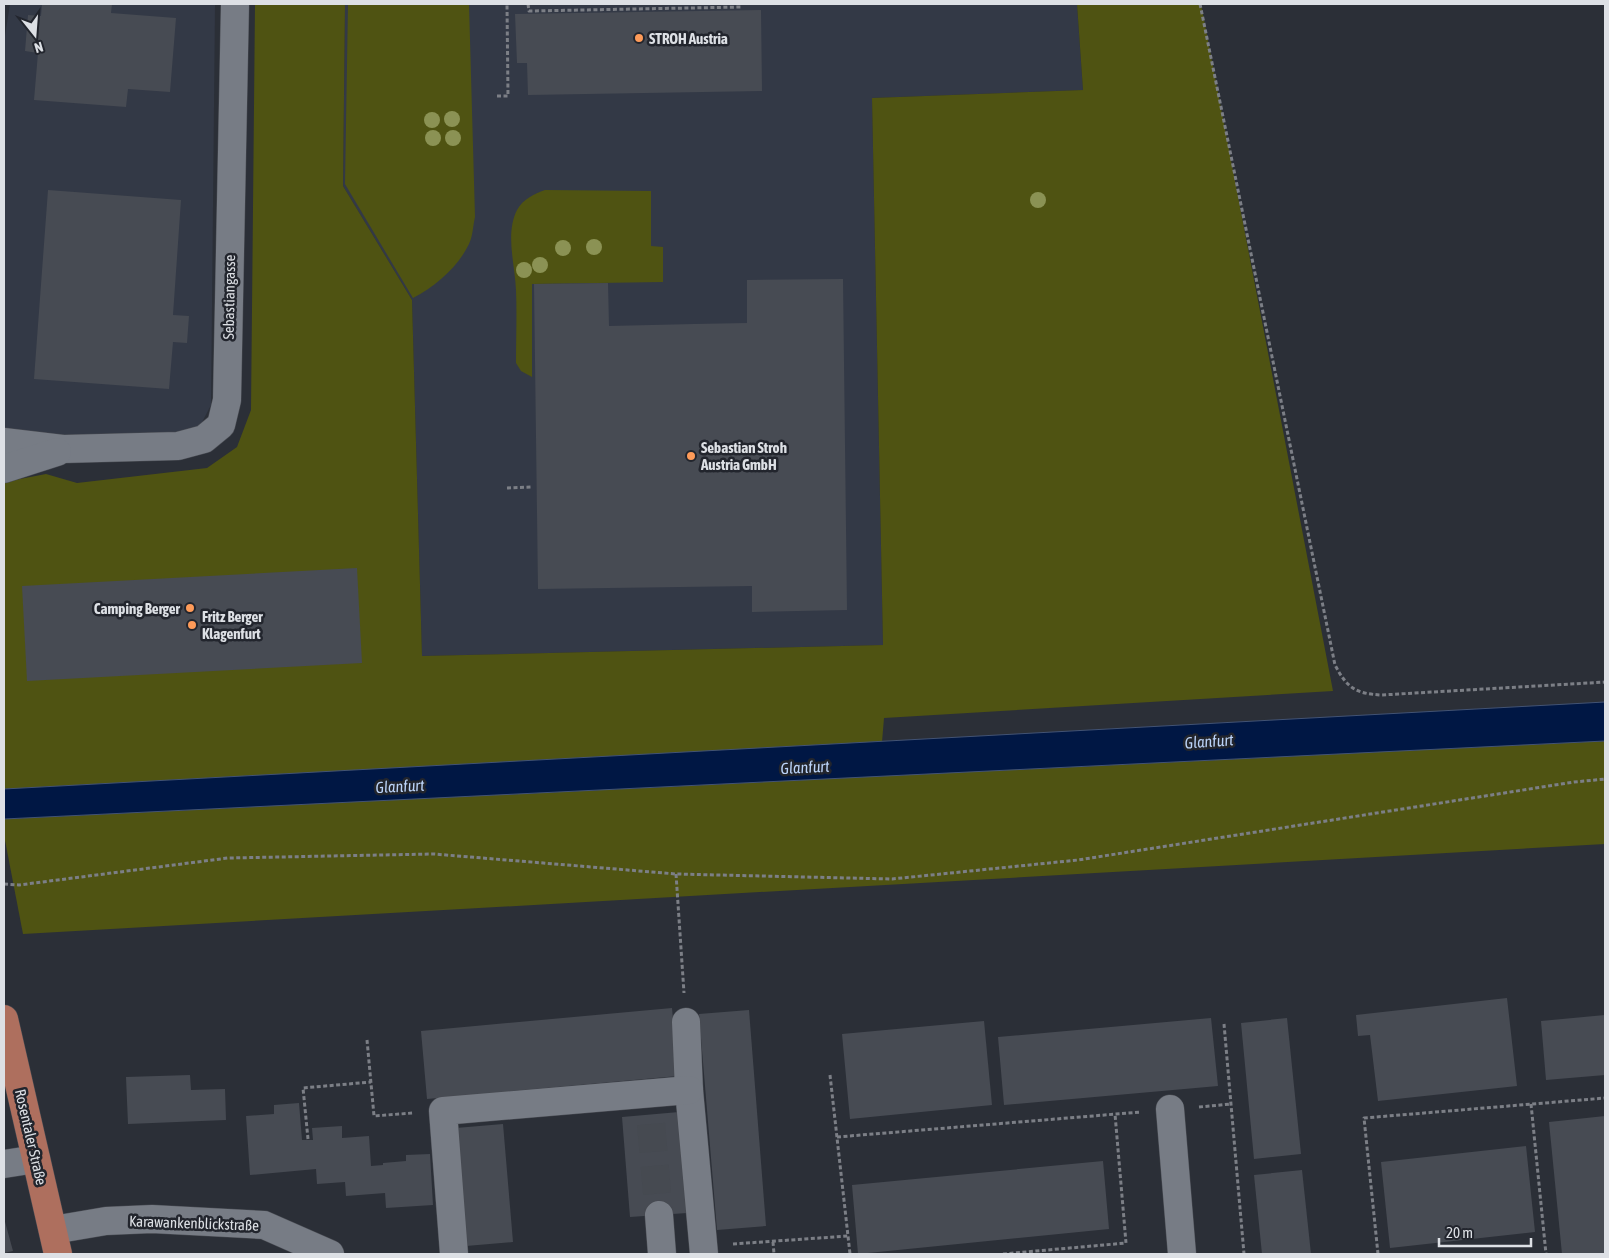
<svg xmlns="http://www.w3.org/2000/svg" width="1609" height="1258" viewBox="0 0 1609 1258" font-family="'Asap Condensed',sans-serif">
  <rect width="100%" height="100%" fill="#2b2f37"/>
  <g fill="#333946">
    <path d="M 10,4 L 215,4 L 211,405 L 200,426 L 177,433 L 21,437 L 4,434 L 4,42 Z"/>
    <path d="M 345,4 L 1077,4 L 1083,90 L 872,98 L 883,645 L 422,656 L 412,300 L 343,186 Z"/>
  </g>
  <g fill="#4f5312">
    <path d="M 255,4 L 345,4 L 343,186 L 412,300 L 422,656 L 883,645 L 872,98 L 1083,90 L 1077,4 L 1201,4 L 1333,691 L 884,718 L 882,742 L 4,789 L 4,482 L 46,474 L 77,483 L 207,468 L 237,447 L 251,410 Z"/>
    <path d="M 348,4 L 469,4 L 475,217 C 473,225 473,236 469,244 C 458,267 436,286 413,298 L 345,184 Z"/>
    <path d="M 545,190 L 651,191 L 651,246 L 663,247 L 663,282 L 532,284 L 532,377 L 521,371 L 516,363 C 516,339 517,314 516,290 C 515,264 505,234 517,210 C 523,199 534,194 545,190 Z"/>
    <path d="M 1605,741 L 1605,844 L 23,934 L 4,835 L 4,819 Z"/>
  </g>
  <path fill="#001744" stroke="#425374" d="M 1605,702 L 1605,741 L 4,819 L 4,789 Z"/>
  <g fill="#474b53">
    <path d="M 42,4 L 112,4 L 111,13 L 176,18 L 170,92 L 128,89 L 126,107 L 34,100 L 38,53 L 25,51 L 28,15 L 41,16 Z"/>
    <path d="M 761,10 L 762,91 L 528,95 L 527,63 L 517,63 L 515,14 Z"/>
    <path d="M 48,190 L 181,200 L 173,315 L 189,316 L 187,343 L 173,342 L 169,389 L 34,379 Z"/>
    <path d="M 843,279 L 847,610 L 752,612 L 752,586 L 538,589 L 534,284 L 608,283 L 609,326 L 694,324 L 747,323 L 747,280 Z"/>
    <path d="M 357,568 L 362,663 L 27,681 L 22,586 Z"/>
    <path d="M 1507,998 L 1517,1086 L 1378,1101 L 1370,1035 L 1358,1036 L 1356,1015 Z"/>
    <path d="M 672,1008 L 678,1076 L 427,1099 L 421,1031 Z"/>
    <path d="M 749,1010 L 766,1226 L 717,1230 L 699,1014 Z"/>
    <path d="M 1605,1015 L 1605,1075 L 1546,1080 L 1541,1021 Z"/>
    <path d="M 1211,1018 L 1218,1086 L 1004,1105 L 998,1037 Z"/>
    <path d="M 1287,1018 L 1301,1154 L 1254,1159 L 1241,1023 Z"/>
    <path d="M 984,1021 L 992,1105 L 850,1119 L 842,1034 Z"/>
    <path d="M 190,1075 L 191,1090 L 225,1089 L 226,1120 L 128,1124 L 126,1077 Z"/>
    <path d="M 299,1103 L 302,1140 L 313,1140 L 312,1128 L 342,1126 L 342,1138 L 369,1136 L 371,1166 L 383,1165 L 383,1163 L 406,1161 L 406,1155 L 430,1154 L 433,1205 L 386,1208 L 385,1193 L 346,1196 L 345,1182 L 317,1184 L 316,1169 L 250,1175 L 246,1116 L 274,1114 L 274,1105 Z"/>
    <path d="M 679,1112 L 687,1213 L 630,1217 L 622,1117 Z"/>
    <path d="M 1605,1116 L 1605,1254 L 1562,1254 L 1549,1122 Z"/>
    <path d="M 503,1124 L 513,1242 L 466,1246 L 456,1128 Z"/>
    <path d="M 1526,1146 L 1535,1232 L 1390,1248 L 1381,1162 Z"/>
    <path d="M 1103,1161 L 1109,1229 L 858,1254 L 852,1185 Z"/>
    <path d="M 1302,1170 L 1311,1254 L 1262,1254 L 1254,1175 Z"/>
    <path d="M 4,1218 L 13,1251 L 4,1253 Z"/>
  </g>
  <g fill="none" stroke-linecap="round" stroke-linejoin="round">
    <path stroke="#464a51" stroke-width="28" stroke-dasharray="28 14" stroke-linecap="butt" d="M 651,1124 L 659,1215"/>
    <defs>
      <g id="minor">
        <path d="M 4,442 L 63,449 L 178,446 L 204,439 L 221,425 L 227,400 L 235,4"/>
        <path d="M 4,469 L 57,452"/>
        <path d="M 686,1022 L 689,1090 L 704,1254"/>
        <path d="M 1170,1109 L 1182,1254"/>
        <path d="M 4,1164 L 36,1159"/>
        <path d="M 659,1215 L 662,1254"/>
        <path d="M 53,1230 L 106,1221 L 152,1219 L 264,1225 L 330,1254"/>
        <path d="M 454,1254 L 443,1111 L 689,1090"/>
      </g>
      <path id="major" d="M 4,1019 L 58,1254"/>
    </defs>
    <use href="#minor" stroke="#484b52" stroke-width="29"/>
    <use href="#major" stroke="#484b52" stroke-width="29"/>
    <g stroke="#7c7f86" stroke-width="3" stroke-dasharray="4 2.5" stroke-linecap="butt">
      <path d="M 528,4 L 529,11 L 742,7"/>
      <path d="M 1200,4 L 1335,665 C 1347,688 1356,694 1382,695 L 1605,682"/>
      <path d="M 497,96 L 508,96 L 507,4"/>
      <path d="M 507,488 L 531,487"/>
      <path d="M 676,874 L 684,993"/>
      <path d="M 4,884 L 19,885 L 228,858 L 434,854 L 676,874 L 892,879 L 1078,860 L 1574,782 L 1605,779"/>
      <path d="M 1224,1024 L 1244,1254"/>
      <path d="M 367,1040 L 374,1116 L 413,1113"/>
      <path d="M 830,1075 L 850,1254"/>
      <path d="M 1531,1104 L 1546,1254"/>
      <path d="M 1199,1107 L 1231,1104"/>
      <path d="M 837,1137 L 1141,1112"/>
      <path d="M 308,1139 L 303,1088 L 371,1082"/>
      <path d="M 773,1242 L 774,1254"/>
      <path d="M 733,1244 L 848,1236"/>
      <path d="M 1003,1254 L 1126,1243 L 1115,1114"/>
      <path d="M 1378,1254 L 1364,1118 L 1605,1098"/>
    </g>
    <use href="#minor" stroke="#777c85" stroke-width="28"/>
    <use href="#major" stroke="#ae6f5e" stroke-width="28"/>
  </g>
  <g fill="#8b9254">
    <circle cx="452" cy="119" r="8"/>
    <circle cx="432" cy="120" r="8"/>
    <circle cx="433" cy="138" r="8"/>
    <circle cx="453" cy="138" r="8"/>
    <circle cx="1038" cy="200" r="8"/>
    <circle cx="594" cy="247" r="8"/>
    <circle cx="563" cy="248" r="8"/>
    <circle cx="540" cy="265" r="8"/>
    <circle cx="524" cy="270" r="8"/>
  </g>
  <g fill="#fe9b59" stroke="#22252d" stroke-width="2">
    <circle cx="639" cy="38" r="5"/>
    <circle cx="691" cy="456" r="5"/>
    <circle cx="190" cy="608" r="5"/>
    <circle cx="192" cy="625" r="5"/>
  </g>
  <g text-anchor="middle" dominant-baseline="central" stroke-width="5" stroke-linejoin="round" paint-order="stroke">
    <g font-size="15" font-weight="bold" fill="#dde0e5" stroke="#22252d" text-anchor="start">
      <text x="649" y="38">STROH Austria</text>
      <text x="701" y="447">Sebastian Stroh<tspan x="701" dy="17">Austria GmbH</tspan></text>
      <text x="180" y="608" text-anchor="end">Camping Berger</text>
      <text x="202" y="616">Fritz Berger<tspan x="202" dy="17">Klagenfurt</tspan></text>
    </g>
    <g font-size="15" fill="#dde0e5" stroke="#22252d">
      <text transform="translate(229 297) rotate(-89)">Sebastiangasse</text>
      <text transform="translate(31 1137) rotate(77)">Rosentaler Straße</text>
      <text transform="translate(194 1223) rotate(2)">Karawankenblickstraße</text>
    </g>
    <g font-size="16" font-style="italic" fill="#bbd3f8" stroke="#22252d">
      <text transform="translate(1209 741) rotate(-4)">Glanfurt</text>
      <text transform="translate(805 767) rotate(-3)">Glanfurt</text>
      <text transform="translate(400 786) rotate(-3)">Glanfurt</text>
    </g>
  </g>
  <rect width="1609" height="1258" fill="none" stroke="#dde0e5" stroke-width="10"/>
  <g transform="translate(35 35) rotate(163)" stroke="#22252d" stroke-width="4" paint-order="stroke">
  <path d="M0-4L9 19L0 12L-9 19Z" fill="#dde0e5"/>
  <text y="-8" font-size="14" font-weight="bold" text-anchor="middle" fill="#dde0e5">N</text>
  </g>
  <path d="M1439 1238v8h92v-8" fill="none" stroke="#dde0e5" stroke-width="2.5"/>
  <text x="1446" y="1238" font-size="15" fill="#dde0e5" stroke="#22252d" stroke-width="4" paint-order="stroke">20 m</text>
</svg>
